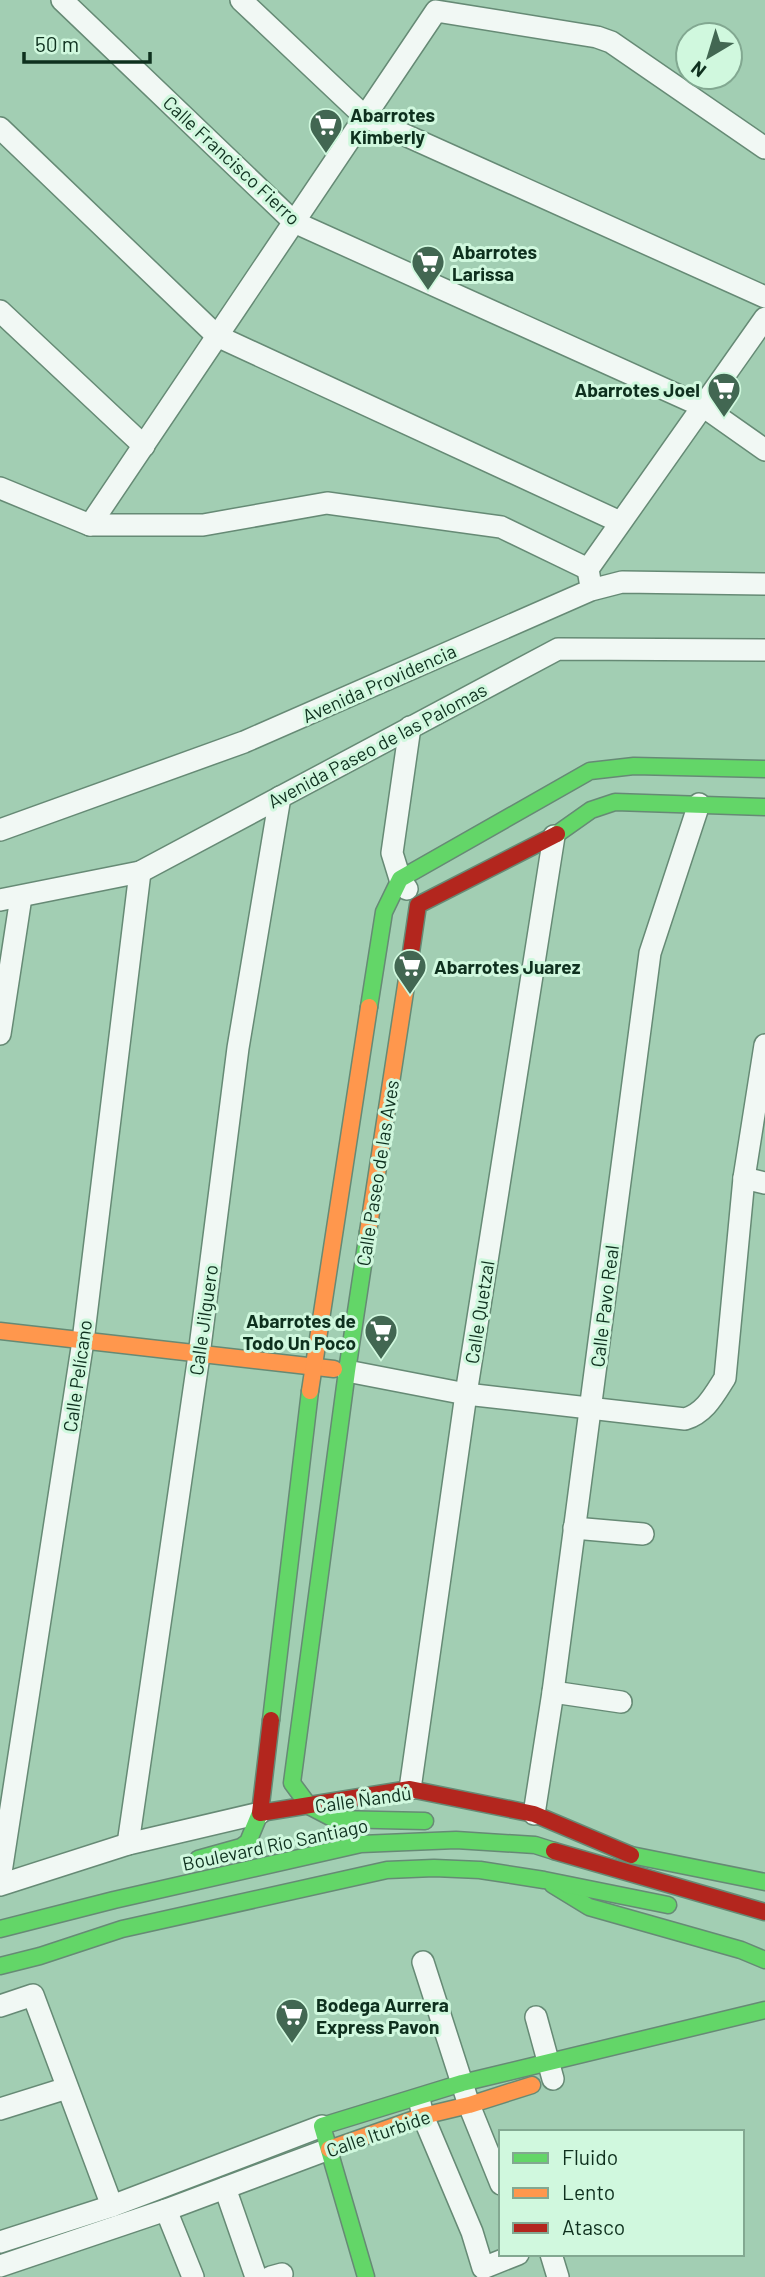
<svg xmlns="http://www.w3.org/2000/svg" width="765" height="2277" viewBox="0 0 765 2277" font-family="Barlow,sans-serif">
  <rect width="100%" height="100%" fill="#a2ceb3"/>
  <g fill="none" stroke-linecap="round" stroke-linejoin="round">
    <defs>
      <g id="street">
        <path d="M 62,0 L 294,222 L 704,407 L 765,450"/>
        <path d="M 241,0 L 365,117 L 765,297"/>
        <path d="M 0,128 L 217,336 L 620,522"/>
        <path d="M 0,311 L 144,446"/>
        <path d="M 0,488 L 90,525 L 203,525 L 327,503 L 501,527 L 588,569"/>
        <path d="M 90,525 L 436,11 L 597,37 L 611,42 L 765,148"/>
        <path d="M 590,581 L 588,569 L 765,318"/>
        <path d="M 0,830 L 244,742 L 591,590 L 622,582 L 765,584"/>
        <path d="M 407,889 L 400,879 L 392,853 L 410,727"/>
        <path d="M 0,900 L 140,872 L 558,649 L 765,650"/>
        <path d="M 0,1034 L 21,897"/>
        <path d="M 744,1178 L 765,1183"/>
        <path d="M 347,1371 L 466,1394 L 685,1419 C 705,1413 714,1395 725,1378 L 744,1178 L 765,1045"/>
        <path d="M 574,1528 L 643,1534"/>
        <path d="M 553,1692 L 621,1702"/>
        <path d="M 410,1789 L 466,1394 L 554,836"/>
        <path d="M 534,1814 L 553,1692 L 650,953 L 699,804"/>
        <path d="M 128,1844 L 199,1355 L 238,1048 L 280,797"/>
        <path d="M 0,1879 L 83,1341 L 140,872"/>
        <path d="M 0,1885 L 128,1844 L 260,1813"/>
        <path d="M 423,1962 L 469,2105 L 501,2184"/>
        <path d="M 0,2006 L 33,1995 L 112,2206"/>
        <path d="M 536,2017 L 553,2079"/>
        <path d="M 420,2103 L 423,2116 L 472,2232 L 483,2268 L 518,2254"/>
        <path d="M 0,2109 L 67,2088"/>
        <path d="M 225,2188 L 256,2277"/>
        <path d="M 166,2210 L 193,2277"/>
        <path d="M 0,2242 L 112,2206 L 322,2126"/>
        <path d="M 551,2254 L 558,2277"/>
        <path d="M 0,2266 L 166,2210 L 329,2149"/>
        <path d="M 271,2277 L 282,2274"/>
      </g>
      <g id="fast">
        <path d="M 557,834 L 591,810 L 615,802 L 765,807"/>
        <path d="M 369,1007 L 384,912 L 400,879 L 590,771 L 634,766 L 765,769"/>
        <path d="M 271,1720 L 310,1391"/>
        <path d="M 309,1806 L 292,1783 L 347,1371 L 368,1232"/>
        <path d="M 309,1806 L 334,1819 L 425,1821"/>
        <path d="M 631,1855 L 765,1882"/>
        <path d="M 198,1859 L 241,1847 L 248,1842 L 260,1813"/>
        <path d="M 553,1885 L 589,1907 L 741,1950 L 765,1960"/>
        <path d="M 0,1929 L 114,1900 L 361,1844 L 456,1840 L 535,1845 L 554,1851"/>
        <path d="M 0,1966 L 40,1956 L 122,1929 L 387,1870 L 434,1868 L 480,1870 L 544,1880 L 668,1905"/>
        <path d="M 366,2277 L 322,2126 L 462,2083 L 765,2010"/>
      </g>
      <g id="slow">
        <path d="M 368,1232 L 409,966"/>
        <path d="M 0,1331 L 334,1369"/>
        <path d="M 310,1391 L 369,1007"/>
        <path d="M 329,2149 L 423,2116 L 469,2105 L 532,2085"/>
      </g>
      <g id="jam">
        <path d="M 409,966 L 418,905 L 557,834"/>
        <path d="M 271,1720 L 260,1813 L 410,1789 L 534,1814 L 631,1855"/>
        <path d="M 554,1851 L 765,1912"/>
      </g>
    </defs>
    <use href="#street" stroke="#668a75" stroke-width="24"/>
    <use href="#fast" stroke="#668a75" stroke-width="19"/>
    <use href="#slow" stroke="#668a75" stroke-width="19"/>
    <use href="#jam" stroke="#668a75" stroke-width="19"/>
    <use href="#street" stroke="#f1f8f4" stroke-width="21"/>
    <use href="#fast" stroke="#63d668" stroke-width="16"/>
    <use href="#slow" stroke="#ff974d" stroke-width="16"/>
    <use href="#jam" stroke="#b3261e" stroke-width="16"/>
  </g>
  <defs>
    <symbol id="supermarket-pin" viewBox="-11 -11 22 30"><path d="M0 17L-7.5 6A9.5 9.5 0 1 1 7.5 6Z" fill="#426752" stroke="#d0f8de"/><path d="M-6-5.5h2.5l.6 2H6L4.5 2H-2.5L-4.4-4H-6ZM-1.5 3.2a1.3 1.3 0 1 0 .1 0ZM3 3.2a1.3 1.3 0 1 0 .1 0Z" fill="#fff"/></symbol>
  </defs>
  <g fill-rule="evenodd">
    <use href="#supermarket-pin" x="307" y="106" width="38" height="52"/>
    <use href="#supermarket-pin" x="409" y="243" width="38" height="52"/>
    <use href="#supermarket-pin" x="705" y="370" width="38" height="52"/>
    <use href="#supermarket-pin" x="391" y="947" width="38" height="52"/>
    <use href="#supermarket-pin" x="362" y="1312" width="38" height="52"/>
    <use href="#supermarket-pin" x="273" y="1996" width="38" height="52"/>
  </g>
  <g text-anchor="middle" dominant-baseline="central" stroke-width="6" stroke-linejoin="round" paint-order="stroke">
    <g font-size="19" font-weight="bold" fill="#0e301e" stroke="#d0f8de" text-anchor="start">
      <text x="350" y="114">Abarrotes<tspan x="350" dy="22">Kimberly</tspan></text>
      <text x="452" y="251">Abarrotes<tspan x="452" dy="22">Larissa</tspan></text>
      <text x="700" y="389" text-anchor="end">Abarrotes Joel</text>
      <text x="434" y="966">Abarrotes Juarez</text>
      <text x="356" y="1320" text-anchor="end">Abarrotes de<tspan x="356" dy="22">Todo Un Poco</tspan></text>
      <text x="316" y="2004">Bodega Aurrera<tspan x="316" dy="22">Express Pavon</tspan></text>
    </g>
    <g font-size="19" fill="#0e301e" stroke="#d0f8de">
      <text transform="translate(232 160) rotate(43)">Calle Francisco Fierro</text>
      <text transform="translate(379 683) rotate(-24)">Avenida Providencia</text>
      <text transform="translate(377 745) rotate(-28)">Avenida Paseo de las Palomas</text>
      <text transform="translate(377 1173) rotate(-81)">Calle Paseo de las Aves</text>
      <text transform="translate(604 1306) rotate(-83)">Calle Pavo Real</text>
      <text transform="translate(479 1312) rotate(-81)">Calle Quetzal</text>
      <text transform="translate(203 1320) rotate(-82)">Calle Jilguero</text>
      <text transform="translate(77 1376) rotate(-82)">Calle Pelícano</text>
      <text transform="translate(363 1799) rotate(-8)">Calle Ñandú</text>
      <text transform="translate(275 1844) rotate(-12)">Boulevard Río Santiago</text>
      <text transform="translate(378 2133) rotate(-19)">Calle Iturbide</text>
    </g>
  </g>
  <rect x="499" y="2130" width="245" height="126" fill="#d0f8de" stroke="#82a891" stroke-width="2"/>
  <rect x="513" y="2153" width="35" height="10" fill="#63d668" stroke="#82a891" stroke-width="2"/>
  <text x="562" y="2165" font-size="21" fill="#0e301e">Fluido</text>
  <rect x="513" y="2188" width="35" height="10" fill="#ff974d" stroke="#82a891" stroke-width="2"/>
  <text x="562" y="2200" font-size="21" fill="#0e301e">Lento</text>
  <rect x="513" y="2223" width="35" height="10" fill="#b3261e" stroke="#82a891" stroke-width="2"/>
  <text x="562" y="2235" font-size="21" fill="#0e301e">Atasco</text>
  <g transform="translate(709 56) rotate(218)"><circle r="33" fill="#d0f8de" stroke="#82a891" stroke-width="2"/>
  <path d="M0-5L12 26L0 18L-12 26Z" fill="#426752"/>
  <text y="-10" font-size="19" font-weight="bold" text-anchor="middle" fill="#0e301e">N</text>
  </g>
  <path d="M24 52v10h126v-10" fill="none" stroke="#0e301e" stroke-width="3.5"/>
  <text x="35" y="52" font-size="21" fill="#0e301e" stroke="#d0f8de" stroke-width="5" paint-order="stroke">50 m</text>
</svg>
